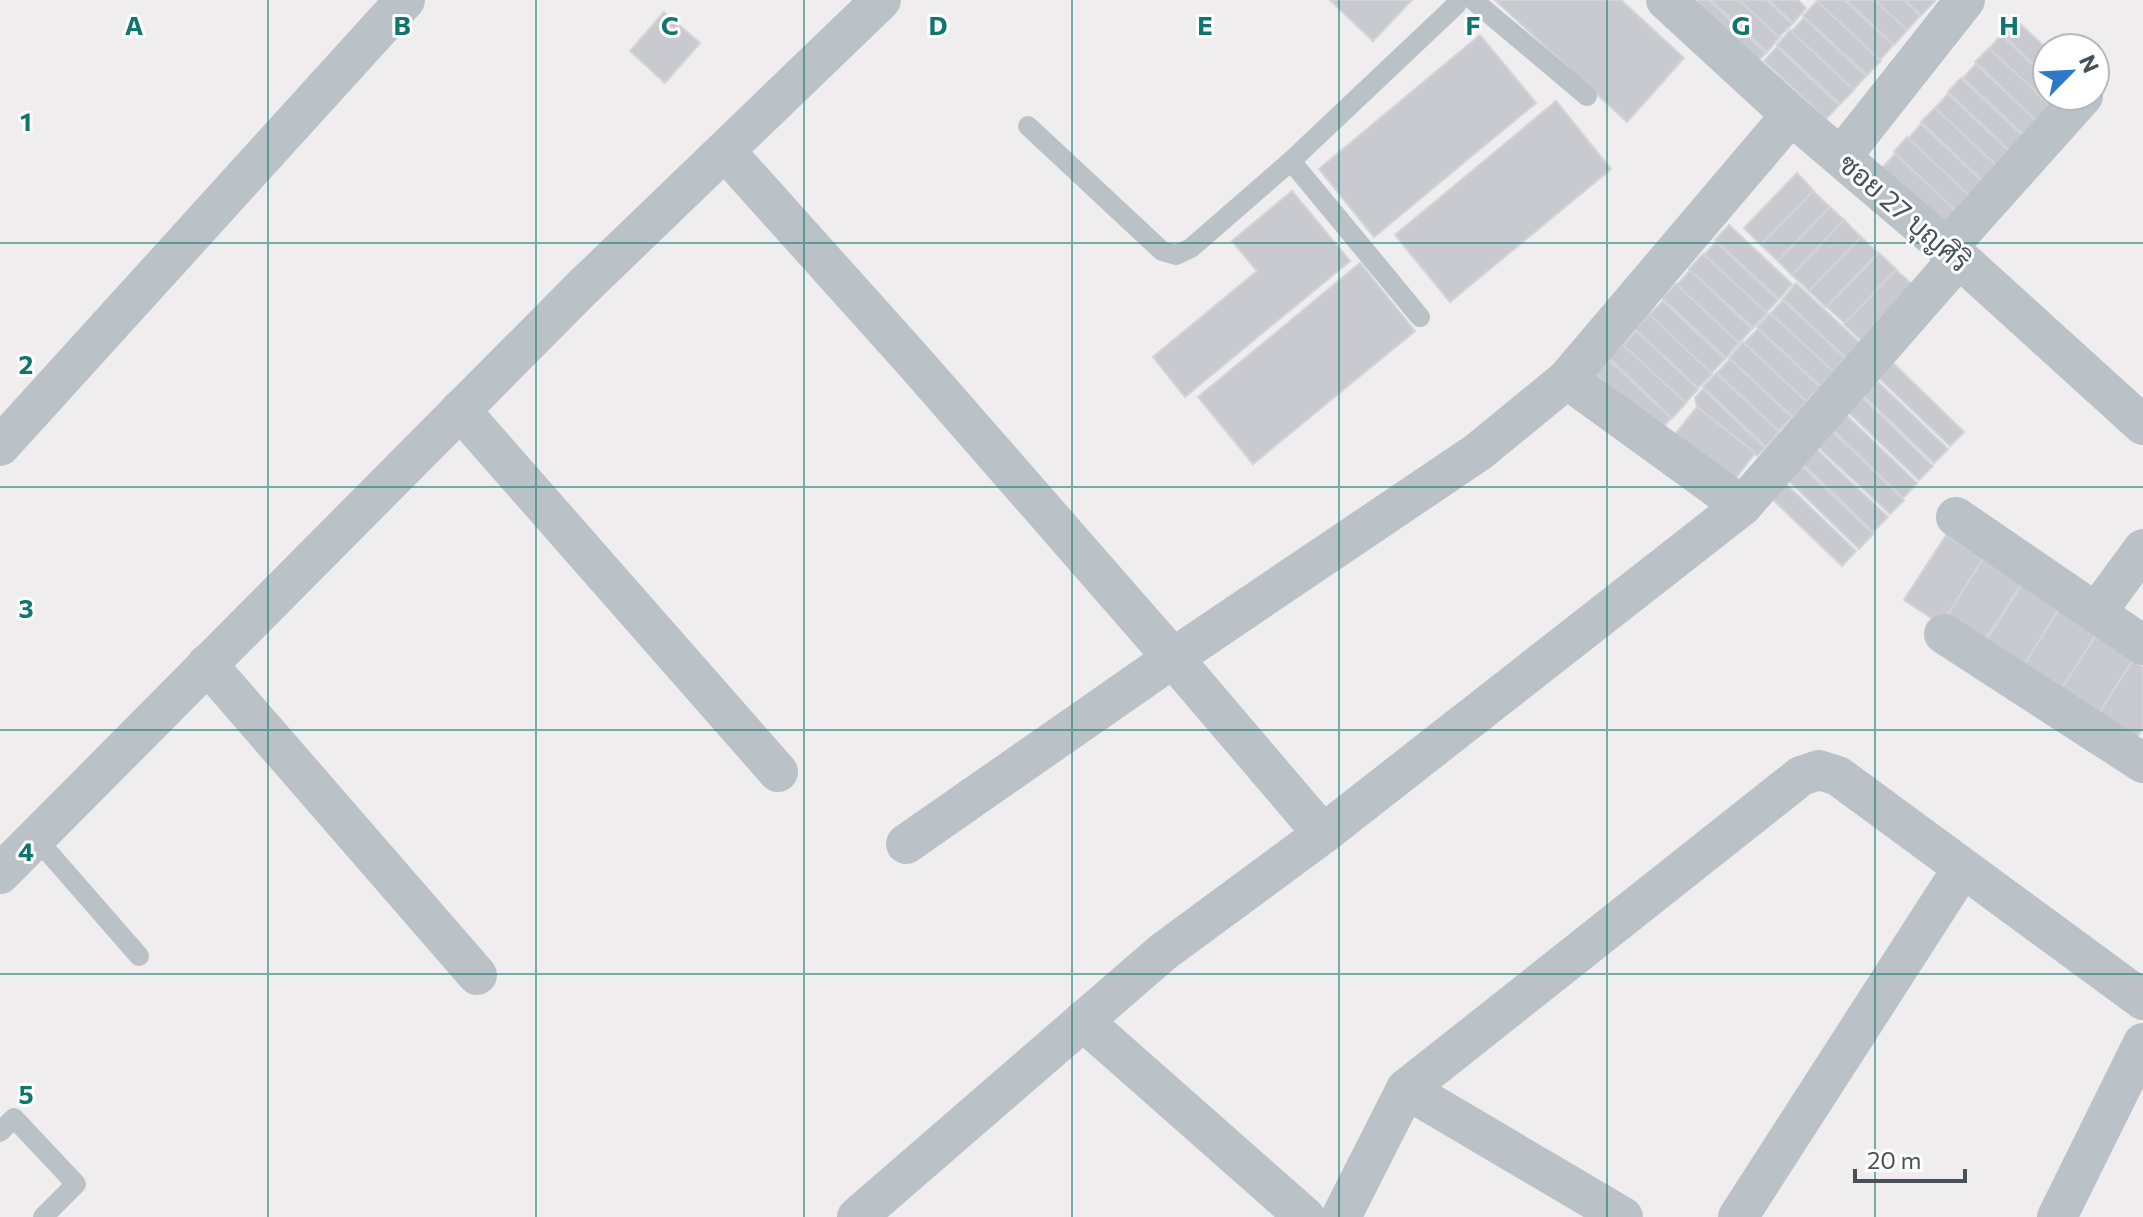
<svg xmlns="http://www.w3.org/2000/svg" width="2143" height="1217" viewBox="0 0 2143 1217" font-family="Commissioner,Sarabun,sans-serif">
  <rect width="100%" height="100%" fill="#efeded"/>
  <g fill="#c8cacf" stroke="#d2d4d8" stroke-width="2">
    <path d="M 1330,0 L 1412,0 L 1373,41 Z"/>
    <path d="M 1495,0 L 1621,0 L 1684,58 L 1627,122 Z"/>
    <path d="M 1699,0 L 1709,0 L 1766,53 L 1752,67 L 1690,9 Z"/>
    <path d="M 1711,0 L 1740,0 L 1780,37 L 1767,52 Z"/>
    <path d="M 1739,0 L 1767,0 L 1792,24 L 1779,37 Z"/>
    <path d="M 1769,0 L 1798,0 L 1806,8 L 1793,23 Z"/>
    <path d="M 1819,0 L 1844,0 L 1893,45 L 1880,60 L 1818,2 Z"/>
    <path d="M 1846,0 L 1875,0 L 1907,30 L 1894,45 Z"/>
    <path d="M 1875,0 L 1904,0 L 1920,16 L 1907,30 Z"/>
    <path d="M 1905,0 L 1934,0 L 1935,1 L 1921,15 Z"/>
    <path d="M 1817,1 L 1881,61 L 1867,75 L 1803,16 Z"/>
    <path d="M 664,12 L 700,43 L 665,83 L 630,51 Z"/>
    <path d="M 1804,18 L 1866,76 L 1853,90 L 1791,32 Z"/>
    <path d="M 2015,19 L 2047,49 L 2047,77 L 2001,33 Z"/>
    <path d="M 1790,30 L 1854,90 L 1840,104 L 1777,45 Z"/>
    <path d="M 1480,35 L 1536,103 L 1374,237 L 1319,169 Z"/>
    <path d="M 2001,35 L 2047,78 L 2047,96 L 2061,96 L 2050,108 L 1989,49 Z"/>
    <path d="M 1777,47 L 1839,105 L 1826,119 L 1764,61 Z"/>
    <path d="M 1989,48 L 2052,107 L 2038,122 L 1975,62 Z"/>
    <path d="M 1976,64 L 2037,122 L 2025,136 L 1963,78 Z"/>
    <path d="M 1961,78 L 2024,137 L 2011,152 L 1948,92 Z"/>
    <path d="M 1948,94 L 2010,152 L 1997,166 L 1935,108 Z"/>
    <path d="M 1556,101 L 1611,169 L 1450,302 L 1395,235 Z"/>
    <path d="M 1935,108 L 1998,167 L 1984,182 L 1921,122 Z"/>
    <path d="M 1921,124 L 1983,182 L 1970,197 L 1908,139 Z"/>
    <path d="M 1907,137 L 1971,197 L 1957,212 L 1894,152 Z"/>
    <path d="M 1895,154 L 1957,212 L 1943,226 L 1882,168 Z"/>
    <path d="M 1797,173 L 1814,191 L 1761,245 L 1744,228 Z"/>
    <path d="M 1292,191 L 1350,261 L 1185,397 L 1153,357 L 1257,271 L 1232,241 Z"/>
    <path d="M 1813,191 L 1830,207 L 1778,261 L 1761,245 Z"/>
    <path d="M 1830,207 L 1844,220 L 1792,275 L 1778,261 Z"/>
    <path d="M 1844,220 L 1861,237 L 1809,291 L 1792,275 Z"/>
    <path d="M 1729,225 L 1792,284 L 1779,299 L 1715,240 Z"/>
    <path d="M 1861,237 L 1878,253 L 1826,307 L 1809,291 Z"/>
    <path d="M 1716,242 L 1778,300 L 1765,314 L 1703,256 Z"/>
    <path d="M 1879,253 L 1897,270 L 1845,323 L 1827,307 Z"/>
    <path d="M 1703,254 L 1767,313 L 1753,328 L 1689,269 Z"/>
    <path d="M 1360,263 L 1415,331 L 1253,464 L 1198,397 Z"/>
    <path d="M 1690,270 L 1752,329 L 1739,343 L 1677,285 Z"/>
    <path d="M 1896,270 L 1914,286 L 1861,340 L 1844,324 Z"/>
    <path d="M 1796,283 L 1860,343 L 1846,358 L 1783,299 Z"/>
    <path d="M 1676,284 L 1739,343 L 1726,358 L 1662,298 Z"/>
    <path d="M 1783,300 L 1845,358 L 1832,373 L 1770,314 Z"/>
    <path d="M 1663,301 L 1725,359 L 1711,373 L 1649,315 Z"/>
    <path d="M 1770,313 L 1834,372 L 1820,386 L 1757,327 Z"/>
    <path d="M 1649,314 L 1712,374 L 1698,388 L 1635,329 Z"/>
    <path d="M 1758,329 L 1820,387 L 1806,401 L 1744,343 Z"/>
    <path d="M 1636,331 L 1698,389 L 1685,403 L 1623,345 Z"/>
    <path d="M 1743,342 L 1807,402 L 1793,417 L 1729,358 Z"/>
    <path d="M 1622,344 L 1686,403 L 1672,418 L 1609,358 Z"/>
    <path d="M 1730,359 L 1792,417 L 1779,431 L 1717,373 Z"/>
    <path d="M 1609,360 L 1671,418 L 1658,433 L 1596,374 Z"/>
    <path d="M 1890,360 L 1964,432 L 1950,446 L 1876,375 Z"/>
    <path d="M 1716,373 L 1779,432 L 1766,447 L 1703,387 Z"/>
    <path d="M 1874,378 L 1948,449 L 1934,463 L 1860,392 Z"/>
    <path d="M 1703,389 L 1765,448 L 1757,456 L 1697,407 L 1695,398 Z"/>
    <path d="M 1859,394 L 1933,466 L 1919,480 L 1845,409 Z"/>
    <path d="M 1697,407 L 1755,453 L 1727,490 L 1668,443 Z"/>
    <path d="M 1843,412 L 1917,483 L 1903,498 L 1829,426 Z"/>
    <path d="M 1830,429 L 1904,500 L 1890,514 L 1815,444 Z"/>
    <path d="M 1813,446 L 1888,517 L 1873,532 L 1799,460 Z"/>
    <path d="M 1799,463 L 1873,534 L 1859,549 L 1785,477 Z"/>
    <path d="M 1782,480 L 1856,551 L 1842,566 L 1768,495 Z"/>
    <path d="M 1946,535 L 1983,558 L 1942,625 L 1904,600 Z"/>
    <path d="M 1983,559 L 2021,584 L 1979,649 L 1941,625 Z"/>
    <path d="M 2023,583 L 2060,607 L 2019,674 L 1981,649 Z"/>
    <path d="M 2060,608 L 2097,633 L 2056,698 L 2018,674 Z"/>
    <path d="M 2096,635 L 2133,659 L 2092,725 L 2054,701 Z"/>
    <path d="M 2133,660 L 2143,667 L 2143,728 L 2129,750 L 2091,726 Z"/>
  </g>
  <g fill="none" stroke-linecap="round" stroke-linejoin="round">
    <g stroke="#bac2c8" stroke-width="20">
      <path d="M 1473,0 L 1587,96"/>
      <path d="M 1028,126 L 1162,251 L 1176,255 L 1191,248 L 1291,161 L 1456,5 L 1456,0"/>
      <path d="M 1291,161 L 1420,317"/>
      <path d="M 36,838 L 139,956"/>
      <path d="M 0,1132 L 14,1118 L 76,1184 L 43,1217"/>
    </g>
    <g stroke="#bac2c8" stroke-width="40">
      <path d="M 1666,0 L 1791,115 L 1959,258 L 2143,425"/>
      <path d="M 725,151 L 918,366 L 1173,658 L 1323,834"/>
      <path d="M 1841,157 L 1965,0"/>
      <path d="M 1947,248 L 2083,96"/>
      <path d="M 1567,379 L 1742,506"/>
      <path d="M 460,410 L 778,772"/>
      <path d="M 0,446 L 405,0"/>
      <path d="M 1956,517 L 2143,645"/>
      <path d="M 2096,613 L 2143,549"/>
      <path d="M 1944,634 L 2143,763"/>
      <path d="M 207,664 L 477,975"/>
      <path d="M 906,844 L 1173,658 L 1478,452 L 1567,379 L 1791,115"/>
      <path d="M 0,874 L 582,288 L 881,0"/>
      <path d="M 1083,1021 L 1305,1217"/>
      <path d="M 1406,1089 L 1623,1217"/>
      <path d="M 857,1217 L 1163,952 L 1323,834 L 1742,506 L 1959,258"/>
      <path d="M 1341,1217 L 1406,1089 L 1801,776 L 1819,770 L 1838,776 L 2143,1000"/>
      <path d="M 1738,1217 L 1962,869"/>
      <path d="M 2057,1217 L 2143,1043"/>
    </g>
  </g>
  <path fill="none" stroke="#0f766e" stroke-width="2" stroke-opacity="0.55" d="M 268,0 L 268,1217M 536,0 L 536,1217M 804,0 L 804,1217M 1072,0 L 1072,1217M 1339,0 L 1339,1217M 1607,0 L 1607,1217M 1875,0 L 1875,1217M 0,243 L 2143,243M 0,487 L 2143,487M 0,730 L 2143,730M 0,974 L 2143,974"/>
  <g text-anchor="middle" dominant-baseline="central" stroke-width="6" stroke-linejoin="round" paint-order="stroke">
    <g font-size="28" fill="#485158" stroke="#fff">
      <text transform="translate(1905 212) rotate(41)">ซอย 27 บุญศิริ</text>
    </g>
  </g>
  <g font-size="26" text-anchor="middle" font-weight="bold" fill="#0f766e" stroke="#fff" stroke-width="6" stroke-linejoin="round" paint-order="stroke">
    <text x="134" y="35">A</text>
    <text x="402" y="35">B</text>
    <text x="670" y="35">C</text>
    <text x="938" y="35">D</text>
    <text x="1205" y="35">E</text>
    <text x="1473" y="35">F</text>
    <text x="1741" y="35">G</text>
    <text x="2009" y="35">H</text>
    <text x="26" y="131">1</text>
    <text x="26" y="374">2</text>
    <text x="26" y="618">3</text>
    <text x="26" y="861">4</text>
    <text x="26" y="1104">5</text>
  </g>
  <g transform="translate(2071 72) rotate(66)"><circle r="38" fill="#ffffff" stroke="#b6b9bc" stroke-width="2"/>
  <path d="M0-6L14 30L0 20L-14 30Z" fill="#2e78c9"/>
  <text y="-12" font-size="22" font-weight="bold" text-anchor="middle" fill="#485158">N</text>
  </g>
  <path d="M1855 1169v12h110v-12" fill="none" stroke="#485158" stroke-width="4"/>
  <text x="1867" y="1169" font-size="24" fill="#485158" stroke="#ffffff" stroke-width="6" paint-order="stroke">20 m</text>
</svg>
